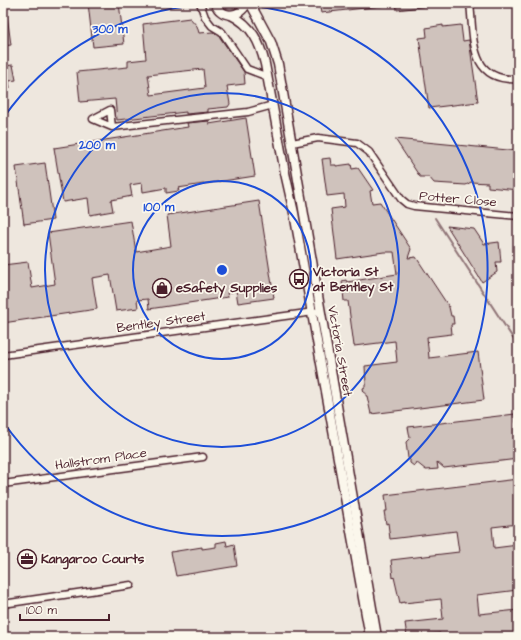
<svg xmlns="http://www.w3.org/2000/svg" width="521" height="640" viewBox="0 0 521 640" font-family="'Architects Daughter',sans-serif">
  <rect width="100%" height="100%" fill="#fbf7ec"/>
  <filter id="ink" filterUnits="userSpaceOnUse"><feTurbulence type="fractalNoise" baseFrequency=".025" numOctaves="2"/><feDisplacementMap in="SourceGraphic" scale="8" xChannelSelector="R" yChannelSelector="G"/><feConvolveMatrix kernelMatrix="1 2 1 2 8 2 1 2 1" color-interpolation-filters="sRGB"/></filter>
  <g filter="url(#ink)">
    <path fill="#eee7de" d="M 3,3 L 202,3 L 212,12 L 236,3 L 518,3 L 518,637 L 3,637 Z"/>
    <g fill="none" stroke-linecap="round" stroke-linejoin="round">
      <path stroke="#907477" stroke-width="2" d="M 435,218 L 518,346"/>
    </g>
    <g fill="#cfc2bc" stroke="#4a1f2b" fill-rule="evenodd">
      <path d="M 88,3 L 119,3 L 124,44 L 93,47 Z"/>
      <path d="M 301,3 L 315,3 L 316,6 L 301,8 Z"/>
      <path d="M 319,3 L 382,3 L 382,6 L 321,13 Z"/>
      <path d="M 396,3 L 428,3 L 429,6 L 397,10 Z"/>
      <path d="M 3,7 L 6,7 L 11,45 L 3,46 Z"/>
      <path d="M 190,18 L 197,26 L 199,33 L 213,32 L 219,36 L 244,72 L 245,84 L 227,86 L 230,104 L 228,107 L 208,109 L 208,112 L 186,114 L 186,112 L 117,120 L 115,99 L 80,102 L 77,72 L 128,67 L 128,61 L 146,59 L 143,24 ZM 203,69 L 205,88 L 151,95 L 148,75 Z"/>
      <path d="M 443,25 L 443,27 L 461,25 L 463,41 L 469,40 L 478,102 L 429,108 L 419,38 L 427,37 L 426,28 Z"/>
      <path d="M 13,65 L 16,80 L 9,81 L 10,88 L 3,89 L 3,66 Z"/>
      <path d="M 246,118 L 255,176 L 178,188 L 179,191 L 166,193 L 166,188 L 143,192 L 142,183 L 130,185 L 132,196 L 111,200 L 113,211 L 90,215 L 88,198 L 63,202 L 54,148 L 188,127 L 187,123 L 209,121 L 209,124 Z"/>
      <path d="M 395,139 L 518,151 L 518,190 L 488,187 L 488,183 L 471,182 L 466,185 L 434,183 L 429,177 L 420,177 Z"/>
      <path d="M 330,158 L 331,165 L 336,165 L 336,166 L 351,164 L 352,169 L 358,168 L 373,190 L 370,191 L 372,203 L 380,202 L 411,249 L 408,258 L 416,257 L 449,307 L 451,316 L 453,316 L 454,324 L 451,324 L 452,334 L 427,337 L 429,358 L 478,352 L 484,400 L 371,414 L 367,396 L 366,396 L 366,393 L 364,393 L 363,388 L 365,387 L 365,384 L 366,384 L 365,366 L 397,362 L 395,341 L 354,346 L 348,301 L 344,301 L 342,281 L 346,280 L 347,282 L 397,274 L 394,252 L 384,252 L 337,259 L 331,209 L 345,207 L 344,194 L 327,196 L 322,159 Z"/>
      <path d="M 45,163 L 53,220 L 24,224 L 16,167 Z"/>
      <path d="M 259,201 L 274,298 L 238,303 L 236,291 L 227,293 L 228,297 L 149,309 L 148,299 L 137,300 L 138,308 L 116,311 L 110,275 L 92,278 L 97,309 L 3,323 L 3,265 L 28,262 L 32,288 L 55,284 L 48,233 L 131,221 L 136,252 L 171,246 L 167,215 Z"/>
      <path d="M 447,226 L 474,229 L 484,244 L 499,242 L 501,262 L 496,262 L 497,272 L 482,282 Z"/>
      <path d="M 515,414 L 516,423 L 518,423 L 518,459 L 444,468 L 437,462 L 438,469 L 426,470 L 416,462 L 414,466 L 410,463 L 410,460 L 408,458 L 406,442 L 410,438 L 408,427 Z"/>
      <path d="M 518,479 L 518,524 L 492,527 L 494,548 L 518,545 L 518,590 L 477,595 L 479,614 L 518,610 L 518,637 L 441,637 L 440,633 L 429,634 L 429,637 L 407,637 L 405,623 L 443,619 L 441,599 L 404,603 L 404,602 L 400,603 L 394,577 L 393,578 L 391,560 L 459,552 L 456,531 L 390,539 L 388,523 L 386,524 L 384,511 L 387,511 L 385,495 Z"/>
      <path d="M 226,541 L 227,546 L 234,544 L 237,566 L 176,576 L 171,552 L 202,547 L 202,549 L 216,547 L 216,543 Z"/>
    </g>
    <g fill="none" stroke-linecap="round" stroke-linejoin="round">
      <defs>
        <g id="minor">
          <path d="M 200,3 L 205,17 L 212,26 L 222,32 L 247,69 L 268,77"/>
          <path d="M 470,3 C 474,39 469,82 518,79"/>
          <path d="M 112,127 L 93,119 L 110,110 L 112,127 L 248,112 L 273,105"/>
          <path d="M 292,143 L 318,138 L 357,143 L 369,152 L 401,199 L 407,204 L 414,206 L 518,216"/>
          <path d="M 3,355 L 321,311"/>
          <path d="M 3,484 L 203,457"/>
          <path d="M 3,604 L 131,585"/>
        </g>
        <g id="major">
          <path d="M 215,3 C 221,19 240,18 247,3"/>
          <path d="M 250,3 L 271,42 L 278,64 L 377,637"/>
          <path d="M 231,15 C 252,25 260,43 265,64 L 285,173 L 294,213 L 370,637"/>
        </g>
      </defs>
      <use href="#minor" stroke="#4a1f2b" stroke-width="9"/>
      <use href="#major" stroke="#4a1f2b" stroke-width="11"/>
      <use href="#minor" stroke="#fbf7ec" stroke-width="6"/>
      <use href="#major" stroke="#fbf7ec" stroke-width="8"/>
    </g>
  </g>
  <g fill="none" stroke="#1d4ed8" stroke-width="2">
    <circle cx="222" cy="270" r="89"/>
    <circle cx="222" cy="270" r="177"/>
    <path d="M4 117A266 266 0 1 1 4 423"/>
  </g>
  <defs>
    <symbol id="bus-ring" viewBox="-11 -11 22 22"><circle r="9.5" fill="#fbf7ec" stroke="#4a1f2b" stroke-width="1.5"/><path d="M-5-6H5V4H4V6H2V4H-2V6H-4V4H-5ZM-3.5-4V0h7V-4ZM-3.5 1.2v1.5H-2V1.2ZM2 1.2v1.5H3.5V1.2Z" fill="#4a1f2b"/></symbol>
    <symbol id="shop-ring" viewBox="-11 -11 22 22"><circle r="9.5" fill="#fbf7ec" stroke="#4a1f2b" stroke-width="1.5"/><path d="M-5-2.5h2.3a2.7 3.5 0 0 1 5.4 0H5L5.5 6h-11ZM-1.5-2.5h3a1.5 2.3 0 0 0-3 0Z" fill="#4a1f2b"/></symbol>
    <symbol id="office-ring" viewBox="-11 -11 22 22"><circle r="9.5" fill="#fbf7ec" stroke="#4a1f2b" stroke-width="1.5"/><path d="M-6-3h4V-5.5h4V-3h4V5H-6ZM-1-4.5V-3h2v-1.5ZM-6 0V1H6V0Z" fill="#4a1f2b"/></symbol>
  </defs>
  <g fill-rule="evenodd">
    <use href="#bus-ring" x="288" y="268" width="22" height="22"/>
    <use href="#shop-ring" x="151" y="277" width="22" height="22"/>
    <use href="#office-ring" x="16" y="548" width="22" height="22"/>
  </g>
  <g text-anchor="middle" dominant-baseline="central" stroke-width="3.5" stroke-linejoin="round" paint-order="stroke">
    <g font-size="13" fill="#4a1f2b" stroke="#fbf7ec">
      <text transform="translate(458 199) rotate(5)">Potter Close</text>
      <text transform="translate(161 322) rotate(-8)">Bentley Street</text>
      <text transform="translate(340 351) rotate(80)">Victoria Street</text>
      <text transform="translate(101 459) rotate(-8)">Hallstrom Place</text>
    </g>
    <g font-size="13" font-weight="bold" fill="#4a1f2b" stroke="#fbf7ec" text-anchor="start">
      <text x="313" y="272">Victoria St<tspan x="313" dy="15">at Bentley St</tspan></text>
      <text x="176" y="288">eSafety Supplies</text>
      <text x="41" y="559">Kangaroo Courts</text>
    </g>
  </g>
  <circle cx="222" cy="270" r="6" fill="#1d4ed8" stroke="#fbf7ec" stroke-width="2"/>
  <g font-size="12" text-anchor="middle" font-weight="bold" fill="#1d4ed8" stroke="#fbf7ec" stroke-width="3.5" stroke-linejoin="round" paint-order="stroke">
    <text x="110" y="33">300 m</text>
    <text x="97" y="149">200 m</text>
    <text x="159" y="211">100 m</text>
  </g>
  <rect width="521" height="640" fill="none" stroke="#fbf7ec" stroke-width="16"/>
  <rect x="8" y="8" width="505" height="624" fill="none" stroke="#4a1f2b" stroke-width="1.5" filter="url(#ink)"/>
  <path d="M20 614v6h89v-6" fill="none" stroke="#4a1f2b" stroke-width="2"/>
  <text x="26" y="614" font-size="12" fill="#4a1f2b" stroke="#fbf7ec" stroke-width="3" paint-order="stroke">100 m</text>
</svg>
